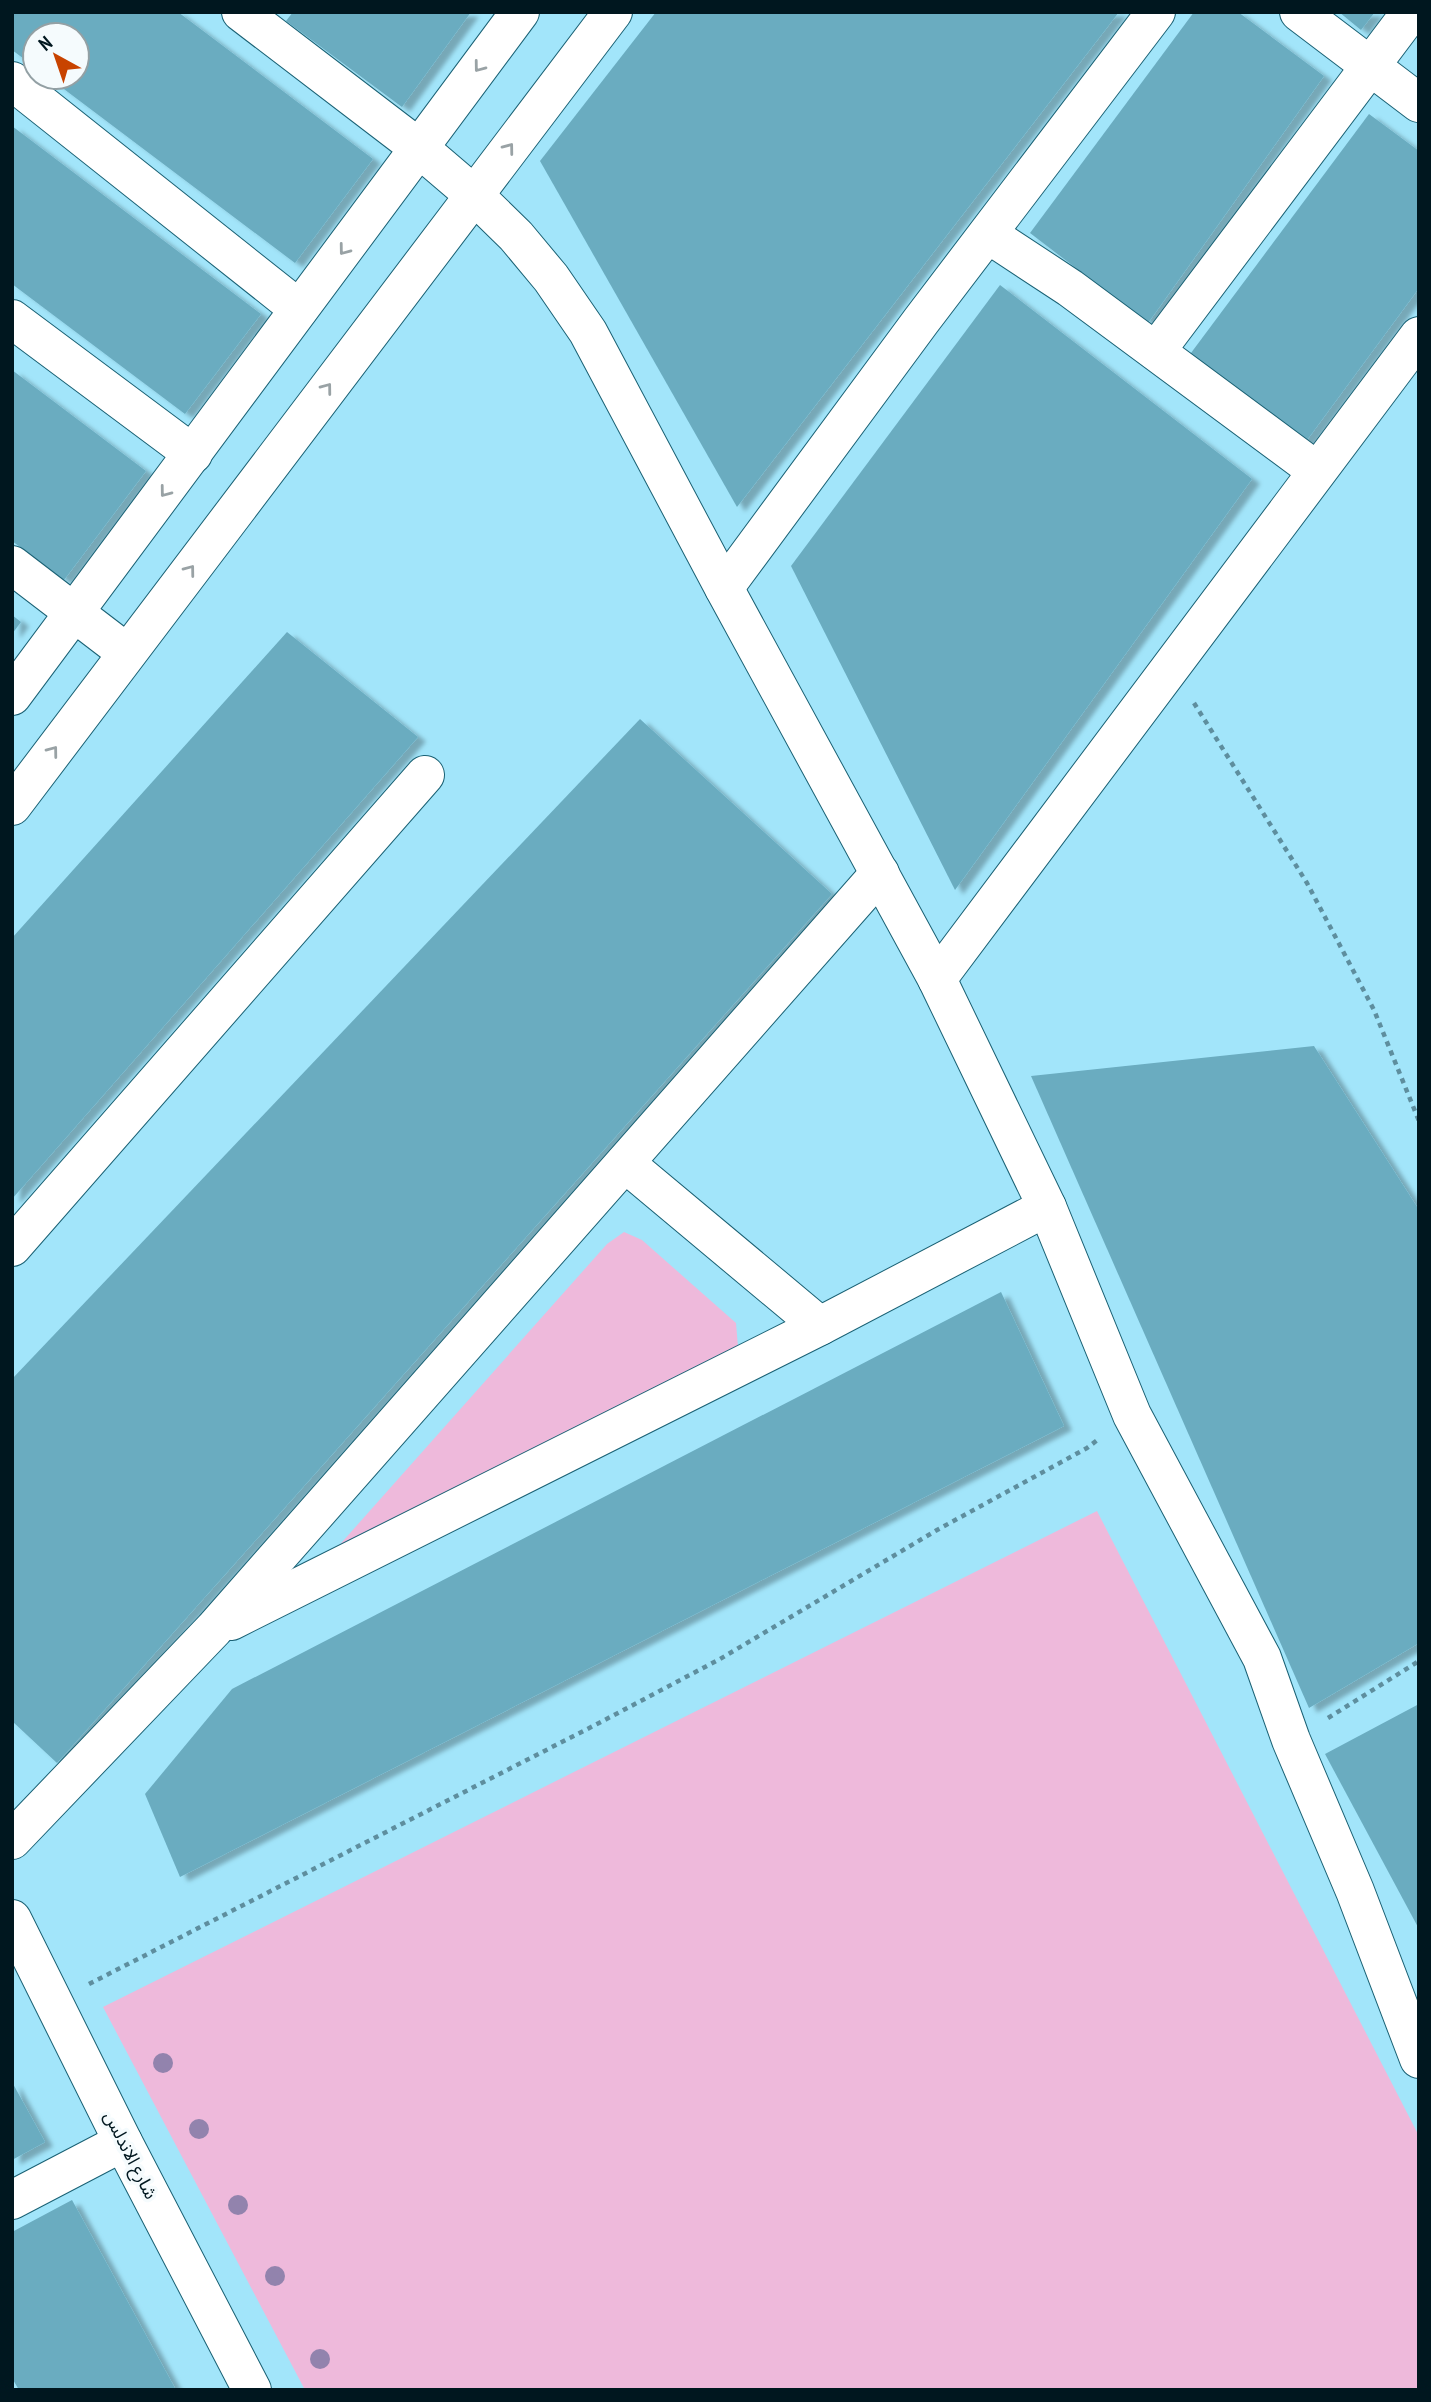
<svg xmlns="http://www.w3.org/2000/svg" width="1431" height="2402" viewBox="0 0 1431 2402" font-family="'PT Sans Narrow','Noto Sans Arabic',sans-serif">
  <defs>
    <filter id="shadow"><feDropShadow dx="8" dy="4.5" stdDeviation="2" flood-color="#0004"/></filter>
  </defs>
  <rect width="100%" height="100%" fill="#a2e5fa"/>
  <g fill="#eeb9db">
    <path d="M 624,1232 L 642,1240 L 736,1323 L 738,1347 L 335,1550 L 607,1244 Z"/>
    <path d="M 1097,1511 L 1419,2136 L 1419,2390 L 305,2390 L 103,2007 Z"/>
  </g>
  <g fill="#6aacc0" filter="url(#shadow)">
    <path d="M 12,12 L 178,12 L 373,159 L 295,263 L 48,77 L 77,77 L 77,35 L 35,35 L 35,67 L 12,50 Z"/>
    <path d="M 293,12 L 471,12 L 402,107 L 286,21 Z"/>
    <path d="M 656,12 L 1119,12 L 737,507 L 540,161 Z"/>
    <path d="M 1194,12 L 1238,12 L 1324,76 L 1148,323 L 1030,233 Z"/>
    <path d="M 1339,12 L 1375,12 L 1361,30 Z"/>
    <path d="M 1369,114 L 1419,151 L 1419,288 L 1304,444 L 1188,357 Z"/>
    <path d="M 12,126 L 261,314 L 185,414 L 12,284 Z"/>
    <path d="M 1000,285 L 1252,479 L 955,890 L 791,566 Z"/>
    <path d="M 12,370 L 146,471 L 64,580 L 12,541 Z"/>
    <path d="M 12,615 L 21,622 L 12,634 Z"/>
    <path d="M 287,632 L 418,737 L 12,1199 L 12,938 Z"/>
    <path d="M 640,719 L 832,894 L 57,1763 L 12,1721 L 12,1379 Z"/>
    <path d="M 1314,1046 L 1419,1210 L 1419,1643 L 1309,1708 L 1031,1076 Z"/>
    <path d="M 1001,1292 L 1064,1426 L 180,1877 L 145,1794 L 232,1689 Z"/>
    <path d="M 1419,1704 L 1419,1929 L 1325,1754 Z"/>
    <path d="M 12,2082 L 45,2142 L 12,2160 Z"/>
    <path d="M 72,2200 L 176,2390 L 19,2390 L 12,2378 L 12,2232 Z"/>
  </g>
  <g fill="none" stroke-linecap="round" stroke-linejoin="round">
    <defs>
      <g id="minor">
        <path d="M 241,12 L 419,148 L 474,195 L 516,236 L 551,278 L 588,332 L 724,588 L 937,979 L 1047,1207 L 1132,1415 L 1262,1658 L 1291,1740 L 1355,1891 L 1419,2059"/>
        <path d="M 1299,12 L 1419,103"/>
        <path d="M 12,81 L 299,309"/>
        <path d="M 988,234 L 1070,288 L 1317,471"/>
        <path d="M 12,319 L 193,454"/>
        <path d="M 1156,351 L 1411,12"/>
        <path d="M 12,565 L 127,653"/>
        <path d="M 724,588 L 921,321 L 1156,12"/>
        <path d="M 12,696 L 520,12"/>
        <path d="M 12,806 L 613,12"/>
        <path d="M 937,979 L 1419,336"/>
        <path d="M 625,1163 L 820,1326"/>
        <path d="M 12,1247 L 425,775"/>
        <path d="M 231,1621 L 820,1326 L 1047,1207"/>
        <path d="M 12,1840 L 214,1629 L 880,873"/>
        <path d="M 12,1919 L 123,2142 L 252,2390"/>
        <path d="M 12,2200 L 123,2142"/>
      </g>
    </defs>
    <use href="#minor" stroke="#1a6174" stroke-width="40"/>
    <g stroke="#5e8e9e" stroke-width="4.5" stroke-dasharray="5 5" stroke-linecap="butt">
      <path d="M 1194,703 L 1307,883 L 1374,1010 L 1419,1121"/>
      <path d="M 1328,1718 L 1419,1661"/>
      <path d="M 89,1984 L 599,1723 L 720,1659 L 937,1530 L 1087,1448 L 1100,1438"/>
    </g>
    <use href="#minor" stroke="#fff" stroke-width="38"/>
  </g>
  <g fill="#9283ad">
    <circle cx="163" cy="2063" r="10"/>
    <circle cx="199" cy="2129" r="10"/>
    <circle cx="238" cy="2205" r="10"/>
    <circle cx="275" cy="2276" r="10"/>
    <circle cx="320" cy="2359" r="10"/>
  </g>
  <defs><path id="oneway-chevron" d="M-2-3.5L2.5 0L-2 3.5" fill="none" stroke-width="1.6" stroke-linecap="round" stroke-linejoin="round" transform="scale(1.75)"/></defs>
  <g stroke="#99a2a5">
    <use href="#oneway-chevron" transform="translate(479 67) rotate(127)"/>
    <use href="#oneway-chevron" transform="translate(509 148) rotate(-53)"/>
    <use href="#oneway-chevron" transform="translate(344 250) rotate(127)"/>
    <use href="#oneway-chevron" transform="translate(327 388) rotate(-53)"/>
    <use href="#oneway-chevron" transform="translate(165 492) rotate(127)"/>
    <use href="#oneway-chevron" transform="translate(190 570) rotate(-53)"/>
    <use href="#oneway-chevron" transform="translate(53 751) rotate(-53)"/>
  </g>
  <g text-anchor="middle" dominant-baseline="central" stroke-width="7" stroke-linejoin="round" paint-order="stroke">
    <g font-size="18" fill="#00171f" stroke="#f5fbfd">
      <text transform="translate(131 2155) rotate(63)">شارع الاندلس</text>
    </g>
  </g>
  <rect width="1431" height="2402" fill="none" stroke="#00171f" stroke-width="28"/>
  <g transform="translate(56 56) rotate(320)"><circle r="33" fill="#f5fbfd" stroke="#93a0a4" stroke-width="2"/>
  <path d="M0-5L12 26L0 18L-12 26Z" fill="#c84300"/>
  <text y="-10" font-size="19" font-weight="bold" text-anchor="middle" fill="#00171f">N</text>
  </g>
</svg>
